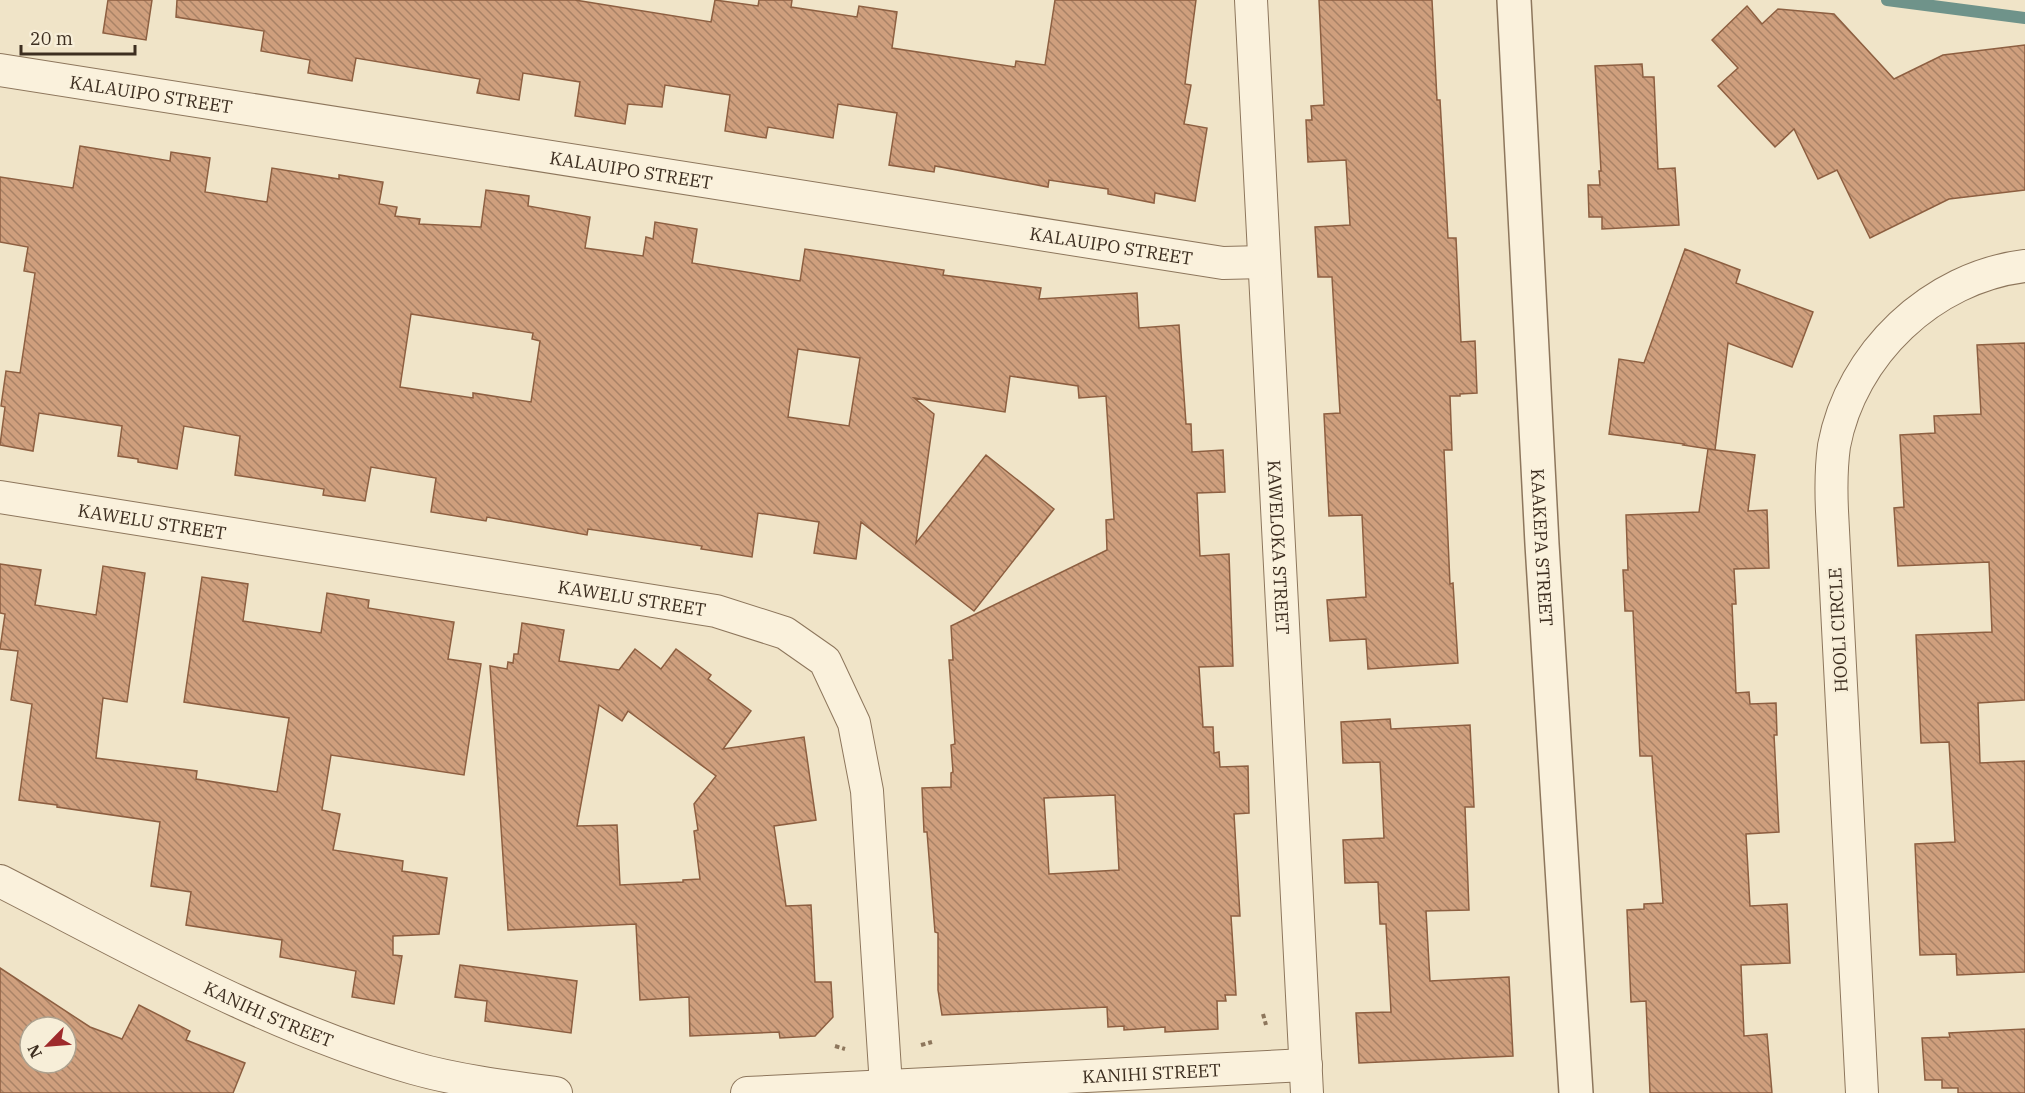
<svg xmlns="http://www.w3.org/2000/svg" width="2025" height="1093" viewBox="0 0 2025 1093" font-family="'IBM Plex Serif',serif">
  <defs>
    <pattern id="building-back-hatch" width="6" height="6" patternUnits="userSpaceOnUse" patternTransform="scale(1.5)"><rect width="6" height="6" fill="#cf9f7d"/><path d="M-1 5l2 2M0 0l6 6M5-1l2 2" fill="none" stroke="#a98266"/></pattern>
  </defs>
  <rect width="100%" height="100%" fill="#f0e4c8"/>
  <g fill="none" stroke-linecap="round" stroke-linejoin="round">
    <path stroke="#6f938a" stroke-width="12" d="M 1887,0 L 2025,18"/>
  </g>
  <g fill="url(#building-back-hatch)" stroke="#8d5f41" stroke-width="1.5" fill-rule="evenodd">
    <path d="M 108,0 L 152,0 L 146,40 L 103,33 Z"/>
    <path d="M 177,0 L 575,0 L 711,22 L 715,0 L 758,6 L 759,0 L 792,0 L 791,7 L 857,17 L 859,6 L 897,12 L 892,48 L 1015,67 L 1016,61 L 1045,65 L 1055,0 L 1196,0 L 1185,84 L 1191,85 L 1184,124 L 1207,128 L 1195,201 L 1155,193 L 1154,203 L 1108,194 L 1108,189 L 1049,180 L 1048,187 L 935,166 L 934,172 L 889,165 L 897,113 L 838,104 L 833,138 L 768,127 L 766,138 L 725,131 L 730,95 L 665,85 L 662,107 L 628,104 L 625,124 L 575,116 L 580,82 L 523,73 L 519,100 L 477,93 L 480,79 L 356,58 L 352,81 L 308,73 L 310,60 L 261,51 L 264,31 L 176,17 Z"/>
    <path d="M 1319,0 L 1432,0 L 1437,100 L 1440,100 L 1448,238 L 1456,238 L 1461,342 L 1475,341 L 1477,393 L 1460,394 L 1460,396 L 1450,396 L 1452,450 L 1444,450 L 1450,584 L 1453,583 L 1458,663 L 1368,669 L 1366,639 L 1330,641 L 1327,600 L 1366,597 L 1362,515 L 1329,516 L 1324,414 L 1340,413 L 1332,277 L 1318,277 L 1315,227 L 1350,225 L 1346,160 L 1308,162 L 1306,120 L 1312,120 L 1311,106 L 1324,105 Z"/>
    <path d="M 1747,6 L 1762,24 L 1778,9 L 1834,14 L 1894,79 L 1943,55 L 2025,45 L 2025,190 L 1949,199 L 1870,238 L 1837,170 L 1818,179 L 1794,129 L 1775,147 L 1718,86 L 1738,68 L 1712,40 Z"/>
    <path d="M 1642,64 L 1643,77 L 1654,77 L 1658,169 L 1675,168 L 1679,225 L 1602,229 L 1602,217 L 1589,217 L 1588,185 L 1600,185 L 1599,171 L 1601,171 L 1595,66 Z"/>
    <path d="M 80,146 L 170,161 L 171,152 L 210,158 L 205,192 L 267,202 L 272,168 L 339,179 L 339,175 L 383,182 L 379,204 L 397,207 L 395,216 L 420,219 L 419,224 L 481,227 L 486,190 L 529,196 L 528,206 L 590,217 L 585,248 L 643,256 L 646,237 L 653,239 L 655,222 L 697,229 L 692,263 L 800,281 L 805,249 L 944,270 L 943,275 L 1041,288 L 1039,299 L 1137,293 L 1139,328 L 1179,325 L 1186,424 L 1191,424 L 1192,452 L 1223,450 L 1225,492 L 1197,493 L 1200,556 L 1229,554 L 1233,666 L 1199,667 L 1203,727 L 1213,727 L 1214,753 L 1219,752 L 1220,767 L 1248,766 L 1249,813 L 1234,814 L 1240,916 L 1231,916 L 1236,995 L 1225,995 L 1226,1001 L 1217,1001 L 1218,1029 L 1165,1032 L 1165,1027 L 1124,1030 L 1124,1026 L 1108,1027 L 1107,1007 L 942,1015 L 938,990 L 938,933 L 935,932 L 927,832 L 924,832 L 922,788 L 951,787 L 951,773 L 953,772 L 951,745 L 955,744 L 949,660 L 953,660 L 951,626 L 1107,550 L 1106,520 L 1114,519 L 1106,396 L 1079,398 L 1078,386 L 1010,376 L 1005,412 L 914,398 L 934,414 L 916,543 L 986,455 L 1054,509 L 974,611 L 861,522 L 856,559 L 814,553 L 819,522 L 758,513 L 752,557 L 701,549 L 702,546 L 588,529 L 587,535 L 487,517 L 486,521 L 431,512 L 436,478 L 371,467 L 365,501 L 323,495 L 324,489 L 235,475 L 240,436 L 184,426 L 177,469 L 138,462 L 138,459 L 118,456 L 122,426 L 39,413 L 33,451 L 0,445 L 5,407 L 1,406 L 6,371 L 20,373 L 35,273 L 24,271 L 28,247 L 0,242 L 0,177 L 73,188 ZM 411,314 L 533,333 L 532,339 L 540,341 L 531,402 L 473,393 L 473,398 L 400,387 ZM 798,349 L 860,358 L 849,426 L 788,417 ZM 1115,795 L 1119,870 L 1049,874 L 1044,798 Z"/>
    <path d="M 1685,249 L 1740,270 L 1736,283 L 1813,312 L 1792,367 L 1728,343 L 1715,450 L 1683,445 L 1684,444 L 1609,434 L 1619,359 L 1644,363 Z"/>
    <path d="M 2025,343 L 2025,700 L 1978,703 L 1980,763 L 2025,761 L 2025,972 L 1957,975 L 1956,954 L 1920,955 L 1915,844 L 1955,842 L 1949,742 L 1921,743 L 1916,635 L 1992,632 L 1989,562 L 1898,566 L 1894,508 L 1904,507 L 1900,435 L 1935,433 L 1934,416 L 1981,414 L 1977,345 Z"/>
    <path d="M 1708,449 L 1755,455 L 1748,511 L 1767,510 L 1769,568 L 1734,569 L 1736,604 L 1732,604 L 1736,693 L 1749,692 L 1750,704 L 1776,703 L 1777,735 L 1774,735 L 1779,832 L 1746,834 L 1750,906 L 1787,904 L 1790,963 L 1741,965 L 1744,1036 L 1767,1034 L 1772,1093 L 1650,1093 L 1646,1001 L 1631,1002 L 1627,910 L 1644,909 L 1644,904 L 1663,903 L 1652,756 L 1640,756 L 1633,611 L 1625,611 L 1623,570 L 1628,570 L 1626,515 L 1699,512 Z"/>
    <path d="M 0,564 L 41,570 L 35,605 L 96,615 L 103,566 L 145,573 L 127,702 L 103,698 L 96,758 L 197,771 L 196,779 L 277,792 L 289,718 L 184,702 L 202,577 L 248,584 L 243,621 L 321,633 L 327,593 L 369,600 L 368,608 L 454,622 L 448,659 L 481,664 L 464,775 L 331,755 L 322,810 L 340,814 L 333,850 L 403,861 L 402,871 L 447,878 L 439,934 L 393,936 L 393,955 L 402,956 L 394,1004 L 352,997 L 356,971 L 280,957 L 282,940 L 186,925 L 191,892 L 151,886 L 160,822 L 57,807 L 57,805 L 19,800 L 32,704 L 11,700 L 18,651 L 0,649 L 5,614 L 0,613 Z"/>
    <path d="M 522,623 L 564,630 L 559,661 L 619,670 L 635,649 L 661,669 L 676,649 L 711,675 L 708,679 L 751,711 L 723,749 L 804,737 L 816,820 L 774,826 L 786,906 L 811,905 L 815,982 L 831,982 L 833,1017 L 815,1036 L 780,1038 L 779,1032 L 690,1036 L 689,997 L 640,1000 L 636,924 L 508,930 L 490,666 L 507,669 L 508,662 L 513,663 L 514,654 L 518,654 ZM 599,705 L 622,721 L 628,711 L 716,776 L 694,804 L 698,830 L 694,831 L 700,879 L 683,880 L 683,882 L 620,885 L 617,825 L 577,826 Z"/>
    <path d="M 1390,719 L 1391,729 L 1470,725 L 1474,807 L 1465,807 L 1469,910 L 1426,911 L 1430,981 L 1509,977 L 1513,1056 L 1359,1063 L 1356,1013 L 1391,1012 L 1386,924 L 1380,924 L 1378,882 L 1345,883 L 1343,840 L 1384,838 L 1380,762 L 1343,763 L 1341,722 Z"/>
    <path d="M 460,965 L 577,981 L 571,1033 L 485,1021 L 487,1001 L 455,997 Z"/>
    <path d="M 0,968 L 90,1027 L 122,1039 L 139,1005 L 190,1031 L 186,1040 L 245,1063 L 233,1093 L 0,1093 ZM 30,1027 L 66,1027 L 66,1063 L 30,1063 Z"/>
    <path d="M 2025,1029 L 2025,1093 L 1958,1093 L 1958,1088 L 1942,1088 L 1942,1080 L 1925,1080 L 1922,1038 L 1950,1037 L 1949,1033 Z"/>
  </g>
  <g fill="none" stroke-linecap="round" stroke-linejoin="round">
    <defs>
      <g id="minor">
        <path id="s1" d="M 1251,0 L 1307,1093"/>
        <path id="s2" d="M 0,70 L 1223,263 L 1264,262"/>
        <path id="s3" d="M 0,497 L 716,611 L 785,633 L 825,661 L 854,723 L 867,791 L 886,1086"/>
        <path id="s4" d="M 0,881 C 135,950 267,1026 413,1068 C 459,1081 509,1087 556,1093"/>
        <path id="s5" d="M 747,1093 L 1306,1065"/>
        <path d="M 1862,1093 L 1832,511 C 1831,489 1831,468 1834,446 C 1851,354 1932,277 2025,266"/>
      </g>
      <g id="tertiary">
        <path id="s6" d="M 1514,0 L 1542,544 L 1576,1093"/>
      </g>
    </defs>
    <use href="#minor" stroke="#8d765c" stroke-width="34"/>
    <use href="#tertiary" stroke="#8d765c" stroke-width="36"/>
    <g stroke="#8d765c" stroke-width="4" stroke-dasharray="4.5 3" stroke-linecap="butt">
      <path d="M 1263,1014 L 1266,1025"/>
      <path d="M 921,1045 L 932,1042"/>
      <path d="M 835,1046 L 845,1049"/>
    </g>
    <use href="#minor" stroke="#faf1dc" stroke-width="32"/>
    <use href="#tertiary" stroke="#faf1dc" stroke-width="33"/>
  </g>
  <g text-anchor="middle" dominant-baseline="central" stroke-width="5" stroke-linejoin="round" paint-order="stroke">
    <g font-size="18" fill="#3d2e20" stroke="#f7eed8">
      <text stroke="none"><textPath href="#s2" startOffset="153">KALAUIPO STREET</textPath></text>
      <text stroke="none"><textPath href="#s2" startOffset="639">KALAUIPO STREET</textPath></text>
      <text stroke="none"><textPath href="#s2" startOffset="1125">KALAUIPO STREET</textPath></text>
      <text stroke="none"><textPath href="#s3" startOffset="154">KAWELU STREET</textPath></text>
      <text stroke="none"><textPath href="#s1" startOffset="548">KAWELOKA STREET</textPath></text>
      <text stroke="none"><textPath href="#s6" startOffset="548">KAAKEPA STREET</textPath></text>
      <text stroke="none"><textPath href="#s3" startOffset="640">KAWELU STREET</textPath></text>
      <text transform="translate(1838 630) rotate(-93)">HOOLI CIRCLE</text>
      <text stroke="none"><textPath href="#s4" startOffset="300">KANIHI STREET</textPath></text>
      <text stroke="none"><textPath href="#s5" startOffset="405">KANIHI STREET</textPath></text>
    </g>
  </g>
  <g transform="translate(48 1045) rotate(245)"><circle r="28" fill="#f7eed8" stroke="#ada18e" stroke-width="1.5"/>
  <path d="M0-4.5L10 22L0 15L-10 22Z" fill="#9e2a2b"/>
  <text y="-9" font-size="16" font-weight="bold" text-anchor="middle" fill="#3d2e20">N</text>
  </g>
  <path d="M21 45v9h114v-9" fill="none" stroke="#3d2e20" stroke-width="3"/>
  <text x="30" y="45" font-size="18" fill="#3d2e20" stroke="#f7eed8" stroke-width="4.5" paint-order="stroke">20 m</text>
</svg>
